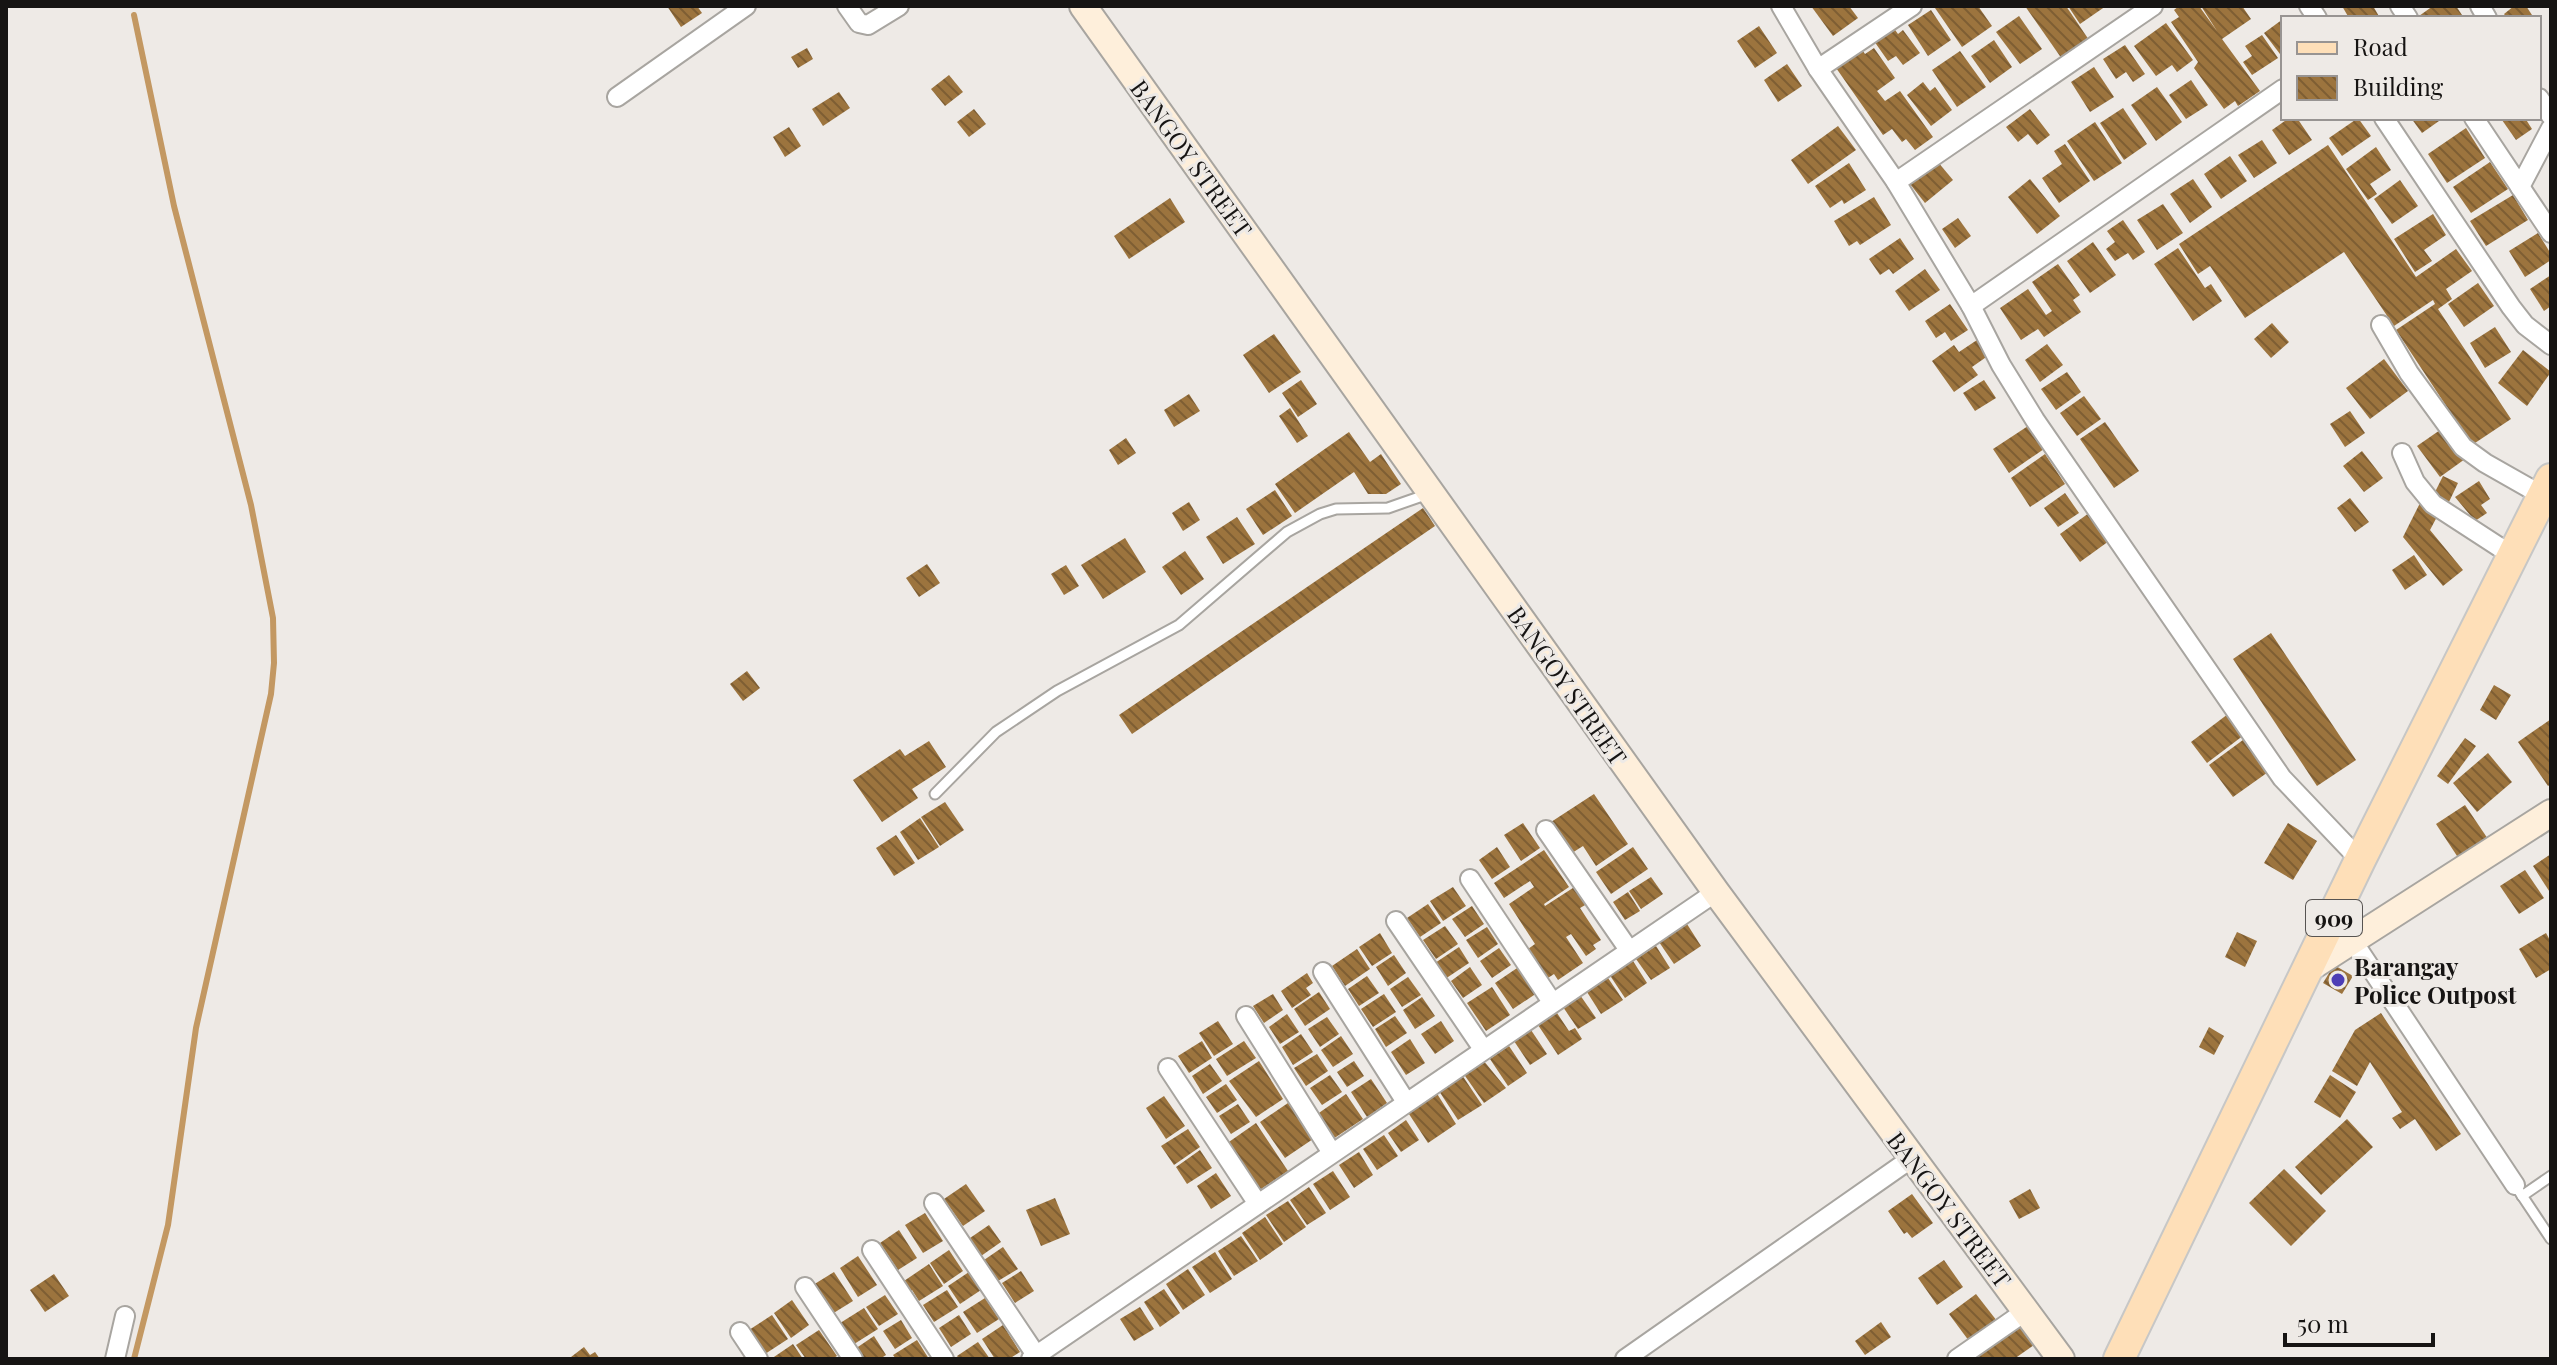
<svg xmlns="http://www.w3.org/2000/svg" width="2557" height="1365" viewBox="0 0 2557 1365" font-family="'Playfair Display',serif">
  <defs>
    <pattern id="building-back-hatch" width="6" height="6" patternUnits="userSpaceOnUse" patternTransform="scale(2)"><rect width="6" height="6" fill="#9c743e"/><path d="M-1 5l2 2M0 0l6 6M5-1l2 2" fill="none" stroke="#7e5e33"/></pattern>
  </defs>
  <rect width="100%" height="100%" fill="#eeeae6"/>
  <g fill="none" stroke-linecap="round" stroke-linejoin="round">
    <path stroke="#c39862" stroke-width="6" d="M 134,1359 L 168,1225 L 196,1028 L 271,694 L 274,663 L 273,618 L 251,505 L 174,206 L 134,15"/>
  </g>
  <g fill="url(#building-back-hatch)">
    <path d="M 667,6 L 697,6 L 702,13 L 681,27 Z"/>
    <path d="M 1811,6 L 1849,6 L 1858,18 L 1833,36 Z"/>
    <path d="M 1938,6 L 1978,6 L 1992,26 L 1962,47 L 1935,8 Z"/>
    <path d="M 2025,6 L 2066,6 L 2089,40 L 2062,59 Z"/>
    <path d="M 2068,6 L 2106,6 L 2080,24 Z"/>
    <path d="M 2179,6 L 2199,6 L 2217,31 L 2201,6 L 2242,6 L 2251,19 L 2222,39 L 2260,91 L 2238,106 L 2235,101 L 2224,109 L 2194,68 L 2198,62 L 2171,22 L 2179,17 L 2174,10 Z"/>
    <path d="M 2342,6 L 2373,6 L 2380,18 L 2349,18 Z"/>
    <path d="M 2433,6 L 2456,6 L 2464,18 L 2421,18 L 2419,16 Z"/>
    <path d="M 2514,6 L 2526,6 L 2534,18 L 2507,18 L 2504,14 Z"/>
    <path d="M 1931,10 L 1951,40 L 1928,56 L 1908,25 Z"/>
    <path d="M 2019,16 L 2042,49 L 2020,64 L 1996,32 Z"/>
    <path d="M 2283,19 L 2283,58 L 2264,33 Z"/>
    <path d="M 2166,23 L 2193,60 L 2177,72 L 2172,65 L 2156,76 L 2134,46 Z"/>
    <path d="M 1759,26 L 1777,53 L 1755,68 L 1737,41 Z"/>
    <path d="M 1893,27 L 1898,34 L 1903,30 L 1920,53 L 1903,65 L 1896,56 L 1888,61 L 1874,41 Z"/>
    <path d="M 2262,35 L 2278,58 L 2252,75 L 2243,62 L 2252,56 L 2245,46 Z"/>
    <path d="M 1994,40 L 2012,67 L 1990,83 L 1971,56 Z"/>
    <path d="M 2125,45 L 2145,74 L 2133,82 L 2126,72 L 2116,79 L 2103,59 Z"/>
    <path d="M 1859,46 L 1865,54 L 1874,48 L 1895,78 L 1877,91 L 1885,101 L 1900,91 L 1933,137 L 1915,150 L 1906,139 L 1902,142 L 1892,129 L 1883,135 L 1834,65 Z"/>
    <path d="M 807,48 L 813,59 L 798,68 L 791,57 Z"/>
    <path d="M 1960,51 L 1986,87 L 1957,107 L 1932,70 Z"/>
    <path d="M 1787,64 L 1802,86 L 1778,102 L 1764,80 Z"/>
    <path d="M 2094,67 L 2114,97 L 2090,112 L 2071,82 Z"/>
    <path d="M 949,75 L 963,92 L 945,106 L 931,89 Z"/>
    <path d="M 2191,80 L 2208,105 L 2186,119 L 2169,95 Z"/>
    <path d="M 1923,82 L 1930,91 L 1935,87 L 1952,110 L 1931,126 L 1907,95 Z"/>
    <path d="M 2157,87 L 2182,122 L 2156,141 L 2131,105 Z"/>
    <path d="M 839,92 L 850,108 L 823,126 L 812,109 Z"/>
    <path d="M 2123,108 L 2147,144 L 2124,160 L 2100,123 Z"/>
    <path d="M 974,109 L 986,124 L 969,137 L 957,122 Z"/>
    <path d="M 2030,109 L 2050,135 L 2037,145 L 2028,134 L 2018,142 L 2006,127 Z"/>
    <path d="M 2289,118 L 2297,118 L 2312,140 L 2289,155 L 2272,130 Z"/>
    <path d="M 2358,118 L 2371,136 L 2342,156 L 2329,138 Z"/>
    <path d="M 2411,118 L 2437,118 L 2439,121 L 2422,133 Z"/>
    <path d="M 2505,118 L 2525,118 L 2532,129 L 2516,140 L 2502,120 Z"/>
    <path d="M 2095,122 L 2122,163 L 2094,181 L 2067,141 Z"/>
    <path d="M 1838,126 L 1856,150 L 1808,184 L 1791,160 Z"/>
    <path d="M 789,127 L 801,146 L 785,157 L 773,137 Z"/>
    <path d="M 2466,128 L 2485,158 L 2447,183 L 2428,154 Z"/>
    <path d="M 2262,140 L 2277,163 L 2254,178 L 2238,155 Z"/>
    <path d="M 2065,144 L 2090,181 L 2059,203 L 2042,178 L 2062,164 L 2054,151 Z"/>
    <path d="M 2328,145 L 2416,277 L 2456,249 L 2472,271 L 2446,289 L 2452,299 L 2438,309 L 2511,419 L 2472,445 L 2396,330 L 2435,304 L 2433,300 L 2394,326 L 2344,252 L 2245,318 L 2210,266 L 2198,274 L 2179,244 Z"/>
    <path d="M 2376,147 L 2391,170 L 2370,184 L 2377,194 L 2368,200 L 2346,169 Z"/>
    <path d="M 2230,156 L 2247,181 L 2221,199 L 2204,174 Z"/>
    <path d="M 1937,161 L 1953,180 L 1925,203 L 1910,184 Z"/>
    <path d="M 2490,162 L 2508,189 L 2471,213 L 2453,187 Z"/>
    <path d="M 1849,163 L 1866,190 L 1844,204 L 1842,200 L 1830,208 L 1815,186 Z"/>
    <path d="M 2030,179 L 2060,216 L 2037,234 L 2008,197 Z"/>
    <path d="M 2193,179 L 2212,207 L 2190,223 L 2170,194 Z"/>
    <path d="M 2400,180 L 2418,206 L 2392,224 L 2374,199 Z"/>
    <path d="M 2513,195 L 2528,220 L 2486,246 L 2470,221 Z"/>
    <path d="M 1874,197 L 1891,225 L 1860,245 L 1857,241 L 1849,246 L 1834,221 Z"/>
    <path d="M 1170,198 L 1185,222 L 1129,259 L 1114,236 Z"/>
    <path d="M 2163,204 L 2183,233 L 2157,250 L 2137,220 Z"/>
    <path d="M 2433,214 L 2446,235 L 2424,250 L 2432,261 L 2415,272 L 2394,239 Z"/>
    <path d="M 1958,218 L 1971,236 L 1955,248 L 1942,229 Z"/>
    <path d="M 2123,220 L 2145,252 L 2133,260 L 2128,253 L 2115,261 L 2106,249 L 2115,242 L 2107,231 Z"/>
    <path d="M 2538,233 L 2551,254 L 2551,260 L 2525,277 L 2509,251 Z"/>
    <path d="M 1900,238 L 1914,259 L 1893,274 L 1889,269 L 1880,275 L 1869,259 Z"/>
    <path d="M 2093,242 L 2116,275 L 2090,293 L 2067,261 Z"/>
    <path d="M 2178,248 L 2205,288 L 2211,284 L 2222,301 L 2193,321 L 2154,264 Z"/>
    <path d="M 2058,264 L 2080,295 L 2073,300 L 2081,312 L 2044,337 L 2038,329 L 2021,340 L 2000,308 L 2028,289 L 2046,315 L 2052,311 L 2032,282 Z"/>
    <path d="M 1925,269 L 1940,290 L 1909,311 L 1895,291 Z"/>
    <path d="M 2551,275 L 2551,306 L 2544,311 L 2530,289 Z"/>
    <path d="M 2478,283 L 2494,306 L 2464,327 L 2448,304 Z"/>
    <path d="M 1950,304 L 1968,330 L 1951,341 L 1945,332 L 1936,338 L 1925,321 Z"/>
    <path d="M 2272,323 L 2289,342 L 2271,358 L 2254,339 Z"/>
    <path d="M 2495,327 L 2511,352 L 2485,368 L 2470,343 Z"/>
    <path d="M 1274,334 L 1301,372 L 1269,393 L 1243,355 Z"/>
    <path d="M 1980,338 L 1992,353 L 1972,367 L 1978,375 L 1954,392 L 1932,361 L 1954,345 L 1959,352 Z"/>
    <path d="M 2047,344 L 2063,365 L 2040,382 L 2025,360 Z"/>
    <path d="M 2523,350 L 2551,372 L 2527,406 L 2498,383 Z"/>
    <path d="M 2384,359 L 2408,391 L 2370,419 L 2346,388 Z"/>
    <path d="M 2067,372 L 2081,392 L 2056,410 L 2041,389 Z"/>
    <path d="M 1301,380 L 1317,404 L 1298,417 L 1282,393 Z"/>
    <path d="M 1984,380 L 1996,398 L 1975,411 L 1963,393 Z"/>
    <path d="M 1189,394 L 1200,411 L 1174,427 L 1164,410 Z"/>
    <path d="M 2084,396 L 2101,419 L 2077,436 L 2060,413 Z"/>
    <path d="M 1290,408 L 1308,436 L 1297,443 L 1279,416 Z"/>
    <path d="M 2350,411 L 2365,433 L 2345,447 L 2330,424 Z"/>
    <path d="M 2105,422 L 2139,471 L 2114,488 L 2080,439 Z"/>
    <path d="M 2028,426 L 2044,449 L 2009,473 L 1993,449 Z"/>
    <path d="M 2443,428 L 2465,459 L 2440,477 L 2417,446 Z"/>
    <path d="M 1349,432 L 1370,462 L 1381,454 L 1401,484 L 1386,494 L 1368,494 L 1354,472 L 1295,513 L 1275,484 Z"/>
    <path d="M 1126,438 L 1136,453 L 1118,465 L 1109,450 Z"/>
    <path d="M 2362,451 L 2383,478 L 2364,492 L 2343,466 Z"/>
    <path d="M 2045,454 L 2065,484 L 2030,507 L 2011,478 Z"/>
    <path d="M 2443,476 L 2458,483 L 2448,504 L 2433,496 Z"/>
    <path d="M 2479,481 L 2490,499 L 2481,505 L 2487,513 L 2475,521 L 2455,497 Z"/>
    <path d="M 1275,490 L 1292,516 L 1263,535 L 1246,509 Z"/>
    <path d="M 2065,493 L 2079,513 L 2058,527 L 2044,508 Z"/>
    <path d="M 2350,498 L 2369,522 L 2355,532 L 2337,508 Z"/>
    <path d="M 1189,502 L 1200,520 L 1183,531 L 1172,513 Z"/>
    <path d="M 2420,503 L 2439,513 L 2430,530 L 2463,570 L 2443,586 L 2403,537 Z"/>
    <path d="M 1423,508 L 1435,526 L 1132,734 L 1119,715 Z"/>
    <path d="M 2089,513 L 2109,541 L 2080,562 L 2060,534 Z"/>
    <path d="M 1237,517 L 1255,544 L 1223,564 L 1206,537 Z"/>
    <path d="M 1125,538 L 1146,572 L 1103,599 L 1081,565 Z"/>
    <path d="M 1185,551 L 1204,579 L 1181,595 L 1162,567 Z"/>
    <path d="M 2414,555 L 2427,575 L 2405,590 L 2392,570 Z"/>
    <path d="M 927,564 L 940,583 L 919,597 L 906,578 Z"/>
    <path d="M 1066,565 L 1079,586 L 1064,595 L 1051,574 Z"/>
    <path d="M 2271,633 L 2356,760 L 2317,786 L 2233,659 Z"/>
    <path d="M 747,671 L 760,688 L 743,701 L 730,684 Z"/>
    <path d="M 2494,685 L 2511,695 L 2496,720 L 2480,710 Z"/>
    <path d="M 2228,714 L 2244,735 L 2207,763 L 2191,742 Z"/>
    <path d="M 2551,719 L 2551,784 L 2548,786 L 2518,742 Z"/>
    <path d="M 2247,737 L 2271,770 L 2233,797 L 2209,765 Z"/>
    <path d="M 2465,738 L 2476,746 L 2448,784 L 2437,776 Z"/>
    <path d="M 929,741 L 946,767 L 912,789 L 918,798 L 882,822 L 853,780 L 900,749 L 905,756 Z"/>
    <path d="M 2488,753 L 2512,782 L 2477,812 L 2453,783 Z"/>
    <path d="M 1594,794 L 1628,844 L 1596,866 L 1583,846 L 1572,853 L 1551,822 Z"/>
    <path d="M 945,802 L 964,830 L 940,846 L 921,817 Z"/>
    <path d="M 2465,805 L 2490,842 L 2461,862 L 2436,824 Z"/>
    <path d="M 920,818 L 939,847 L 918,860 L 900,832 Z"/>
    <path d="M 1523,823 L 1540,848 L 1521,861 L 1504,835 Z"/>
    <path d="M 2288,823 L 2317,841 L 2293,880 L 2264,863 Z"/>
    <path d="M 896,835 L 915,863 L 894,876 L 876,848 Z"/>
    <path d="M 1497,847 L 1510,867 L 1492,879 L 1479,860 Z"/>
    <path d="M 1633,847 L 1648,869 L 1611,894 L 1596,872 Z"/>
    <path d="M 1544,850 L 1569,887 L 1544,904 L 1545,906 L 1576,886 L 1587,904 L 1580,908 L 1601,940 L 1593,945 L 1596,949 L 1586,956 L 1571,934 L 1566,937 L 1583,963 L 1558,980 L 1554,974 L 1548,978 L 1528,949 L 1535,944 L 1509,904 L 1534,887 L 1530,881 L 1504,898 L 1494,883 Z"/>
    <path d="M 2551,854 L 2551,894 L 2533,866 Z"/>
    <path d="M 2525,870 L 2544,898 L 2519,914 L 2500,886 Z"/>
    <path d="M 1651,877 L 1663,894 L 1641,909 L 1629,891 Z"/>
    <path d="M 1453,887 L 1466,906 L 1443,921 L 1430,901 Z"/>
    <path d="M 1628,892 L 1640,911 L 1625,920 L 1613,902 Z"/>
    <path d="M 1428,904 L 1441,923 L 1420,937 L 1407,918 Z"/>
    <path d="M 1472,906 L 1484,924 L 1465,937 L 1452,919 Z"/>
    <path d="M 1687,924 L 1701,946 L 1674,964 L 1659,942 Z"/>
    <path d="M 1445,926 L 1458,944 L 1436,959 L 1423,940 Z"/>
    <path d="M 1487,927 L 1498,944 L 1478,958 L 1466,940 Z"/>
    <path d="M 2237,932 L 2257,941 L 2245,967 L 2225,957 Z"/>
    <path d="M 1380,933 L 1392,953 L 1372,966 L 1359,947 Z"/>
    <path d="M 2546,933 L 2551,942 L 2551,969 L 2536,978 L 2519,949 Z"/>
    <path d="M 1656,946 L 1670,968 L 1651,980 L 1636,959 Z"/>
    <path d="M 1459,947 L 1469,963 L 1442,981 L 1432,965 Z"/>
    <path d="M 1499,948 L 1511,965 L 1492,978 L 1480,961 Z"/>
    <path d="M 1357,949 L 1370,969 L 1345,986 L 1332,966 Z"/>
    <path d="M 1394,955 L 1406,973 L 1388,986 L 1376,967 Z"/>
    <path d="M 1633,961 L 1647,983 L 1625,998 L 1609,974 Z"/>
    <path d="M 1523,964 L 1540,991 L 1513,1009 L 1495,983 Z"/>
    <path d="M 2334,965 L 2353,976 L 2342,994 L 2323,983 Z"/>
    <path d="M 1470,967 L 1482,985 L 1463,998 L 1451,981 Z"/>
    <path d="M 1307,973 L 1313,983 L 1306,988 L 1311,995 L 1292,1008 L 1281,991 Z"/>
    <path d="M 1367,976 L 1379,993 L 1359,1006 L 1348,989 Z"/>
    <path d="M 1408,977 L 1421,995 L 1402,1007 L 1390,989 Z"/>
    <path d="M 1608,978 L 1623,1000 L 1601,1014 L 1587,992 Z"/>
    <path d="M 1492,987 L 1510,1015 L 1486,1031 L 1467,1003 Z"/>
    <path d="M 1319,992 L 1330,1009 L 1305,1026 L 1294,1009 Z"/>
    <path d="M 1273,994 L 1283,1010 L 1264,1023 L 1253,1006 Z"/>
    <path d="M 1384,994 L 1396,1012 L 1373,1027 L 1361,1009 Z"/>
    <path d="M 1580,995 L 1596,1018 L 1578,1029 L 1563,1007 Z"/>
    <path d="M 1422,997 L 1435,1016 L 1415,1029 L 1403,1010 Z"/>
    <path d="M 1557,1013 L 1569,1031 L 1575,1028 L 1582,1039 L 1558,1055 L 1538,1025 Z"/>
    <path d="M 2381,1013 L 2461,1134 L 2436,1151 L 2415,1119 L 2400,1129 L 2392,1118 L 2402,1112 L 2370,1062 L 2357,1086 L 2332,1071 L 2355,1030 Z"/>
    <path d="M 1287,1014 L 1299,1032 L 1280,1044 L 1269,1027 Z"/>
    <path d="M 1395,1016 L 1407,1033 L 1386,1047 L 1375,1029 Z"/>
    <path d="M 1327,1017 L 1339,1034 L 1320,1047 L 1308,1029 Z"/>
    <path d="M 1218,1021 L 1233,1044 L 1214,1056 L 1199,1033 Z"/>
    <path d="M 1441,1021 L 1454,1041 L 1435,1054 L 1421,1034 Z"/>
    <path d="M 2209,1027 L 2224,1036 L 2214,1055 L 2199,1047 Z"/>
    <path d="M 1531,1030 L 1547,1054 L 1530,1065 L 1514,1041 Z"/>
    <path d="M 1301,1034 L 1313,1052 L 1293,1065 L 1282,1047 Z"/>
    <path d="M 1341,1036 L 1353,1054 L 1333,1067 L 1321,1050 Z"/>
    <path d="M 1410,1039 L 1425,1063 L 1406,1075 L 1391,1052 Z"/>
    <path d="M 1202,1041 L 1212,1058 L 1189,1073 L 1178,1056 Z"/>
    <path d="M 1244,1041 L 1256,1058 L 1227,1076 L 1216,1059 Z"/>
    <path d="M 1509,1046 L 1527,1073 L 1508,1086 L 1490,1059 Z"/>
    <path d="M 1317,1054 L 1328,1071 L 1306,1086 L 1294,1068 Z"/>
    <path d="M 1483,1060 L 1506,1088 L 1484,1103 L 1463,1073 Z"/>
    <path d="M 1259,1061 L 1283,1099 L 1256,1117 L 1229,1081 Z"/>
    <path d="M 1354,1061 L 1364,1076 L 1347,1087 L 1337,1072 Z"/>
    <path d="M 1210,1064 L 1222,1081 L 1203,1094 L 1192,1076 Z"/>
    <path d="M 1330,1075 L 1342,1092 L 1322,1105 L 1310,1088 Z"/>
    <path d="M 1462,1075 L 1482,1105 L 1458,1120 L 1439,1091 Z"/>
    <path d="M 2330,1075 L 2356,1092 L 2340,1118 L 2314,1102 Z"/>
    <path d="M 1371,1079 L 1387,1103 L 1367,1117 L 1351,1092 Z"/>
    <path d="M 1226,1084 L 1237,1100 L 1217,1113 L 1206,1097 Z"/>
    <path d="M 1436,1092 L 1456,1124 L 1428,1143 L 1407,1111 Z"/>
    <path d="M 1346,1094 L 1363,1119 L 1333,1139 L 1316,1115 Z"/>
    <path d="M 1164,1096 L 1185,1126 L 1166,1139 L 1146,1108 Z"/>
    <path d="M 1288,1103 L 1313,1139 L 1285,1158 L 1260,1122 Z"/>
    <path d="M 1238,1104 L 1250,1122 L 1231,1134 L 1219,1116 Z"/>
    <path d="M 2347,1119 L 2373,1147 L 2321,1195 L 2295,1167 Z"/>
    <path d="M 1406,1120 L 1419,1140 L 1401,1152 L 1388,1133 Z"/>
    <path d="M 1256,1123 L 1288,1171 L 1258,1191 L 1226,1144 Z"/>
    <path d="M 1188,1129 L 1200,1147 L 1174,1165 L 1161,1146 Z"/>
    <path d="M 1384,1135 L 1398,1156 L 1377,1170 L 1363,1149 Z"/>
    <path d="M 1200,1150 L 1212,1168 L 1187,1184 L 1176,1167 Z"/>
    <path d="M 1359,1152 L 1373,1175 L 1354,1188 L 1339,1165 Z"/>
    <path d="M 2284,1169 L 2326,1211 L 2291,1246 L 2249,1203 Z"/>
    <path d="M 1333,1171 L 1350,1197 L 1330,1210 L 1313,1184 Z"/>
    <path d="M 1216,1173 L 1231,1196 L 1211,1209 L 1197,1186 Z"/>
    <path d="M 966,1184 L 985,1211 L 963,1226 L 944,1199 Z"/>
    <path d="M 1309,1187 L 1326,1213 L 1307,1225 L 1290,1200 Z"/>
    <path d="M 2030,1189 L 2040,1208 L 2019,1219 L 2009,1201 Z"/>
    <path d="M 1912,1194 L 1933,1223 L 1912,1238 L 1907,1232 L 1904,1234 L 1888,1211 Z"/>
    <path d="M 1055,1198 L 1070,1234 L 1041,1246 L 1026,1210 Z"/>
    <path d="M 1288,1201 L 1306,1227 L 1284,1242 L 1266,1215 Z"/>
    <path d="M 925,1213 L 943,1241 L 923,1253 L 905,1225 Z"/>
    <path d="M 1265,1217 L 1283,1244 L 1260,1260 L 1242,1233 Z"/>
    <path d="M 989,1225 L 1001,1242 L 981,1256 L 970,1238 Z"/>
    <path d="M 899,1230 L 917,1258 L 898,1270 L 880,1243 Z"/>
    <path d="M 1241,1236 L 1258,1261 L 1234,1276 L 1218,1251 Z"/>
    <path d="M 1003,1247 L 1018,1269 L 998,1281 L 984,1260 Z"/>
    <path d="M 949,1250 L 963,1271 L 944,1284 L 930,1263 Z"/>
    <path d="M 1215,1252 L 1232,1279 L 1210,1293 L 1192,1267 Z"/>
    <path d="M 858,1256 L 877,1285 L 858,1297 L 840,1268 Z"/>
    <path d="M 1944,1260 L 1963,1287 L 1937,1305 L 1918,1278 Z"/>
    <path d="M 929,1264 L 943,1286 L 919,1301 L 912,1290 L 907,1293 L 901,1283 Z"/>
    <path d="M 1188,1269 L 1205,1295 L 1183,1310 L 1166,1284 Z"/>
    <path d="M 1021,1271 L 1034,1291 L 1015,1303 L 1002,1283 Z"/>
    <path d="M 834,1272 L 853,1301 L 832,1314 L 813,1285 Z"/>
    <path d="M 969,1272 L 981,1290 L 960,1304 L 948,1286 Z"/>
    <path d="M 54,1274 L 69,1296 L 45,1312 L 30,1290 Z"/>
    <path d="M 1164,1289 L 1180,1313 L 1160,1327 L 1144,1302 Z"/>
    <path d="M 947,1290 L 958,1307 L 934,1322 L 923,1305 Z"/>
    <path d="M 1976,1294 L 1997,1321 L 1969,1341 L 1949,1314 Z"/>
    <path d="M 885,1295 L 898,1314 L 879,1326 L 866,1307 Z"/>
    <path d="M 985,1298 L 999,1319 L 977,1333 L 963,1312 Z"/>
    <path d="M 792,1300 L 809,1325 L 791,1338 L 774,1313 Z"/>
    <path d="M 1140,1307 L 1154,1329 L 1134,1341 L 1120,1319 Z"/>
    <path d="M 864,1308 L 878,1329 L 851,1346 L 837,1325 Z"/>
    <path d="M 772,1315 L 788,1339 L 765,1354 L 749,1330 Z"/>
    <path d="M 959,1315 L 971,1334 L 951,1347 L 939,1328 Z"/>
    <path d="M 901,1320 L 912,1338 L 895,1349 L 883,1331 Z"/>
    <path d="M 1881,1322 L 1891,1337 L 1865,1355 L 1855,1341 Z"/>
    <path d="M 1003,1325 L 1020,1352 L 1009,1359 L 995,1359 L 982,1339 Z"/>
    <path d="M 2020,1325 L 2034,1345 L 2014,1359 L 1980,1359 L 1977,1355 Z"/>
    <path d="M 819,1330 L 837,1356 L 832,1359 L 806,1359 L 796,1345 Z"/>
    <path d="M 874,1336 L 886,1355 L 880,1359 L 858,1359 L 852,1351 Z"/>
    <path d="M 917,1340 L 929,1359 L 896,1359 L 893,1355 Z"/>
    <path d="M 978,1342 L 990,1359 L 959,1359 L 957,1356 Z"/>
    <path d="M 793,1344 L 803,1359 L 771,1359 Z"/>
    <path d="M 584,1347 L 590,1355 L 595,1352 L 600,1359 L 572,1359 L 571,1357 Z"/>
  </g>
  <g fill="none" stroke-linecap="round" stroke-linejoin="round">
    <defs>
      <g id="service">
        <path d="M 935,794 L 996,732 L 1057,691 L 1179,625 L 1287,532 L 1320,514 L 1336,509 L 1388,508 L 1428,494"/>
        <path d="M 2515,1185 L 2551,1239"/>
        <path d="M 2522,1196 L 2551,1176"/>
      </g>
      <g id="minor">
        <path d="M 847,6 L 859,23 L 868,25 L 899,6"/>
        <path d="M 1781,6 L 1818,69 L 1896,182 L 1971,306 L 2001,365 L 2035,420 L 2282,778 L 2360,860"/>
        <path d="M 2309,6 L 2317,18"/>
        <path d="M 2400,6 L 2408,18"/>
        <path d="M 2480,6 L 2487,18"/>
        <path d="M 1818,69 L 1912,6"/>
        <path d="M 617,97 L 746,6"/>
        <path d="M 2539,98 L 2551,116"/>
        <path d="M 2384,118 L 2511,307 L 2525,325 L 2551,345"/>
        <path d="M 2474,118 L 2551,233"/>
        <path d="M 1896,182 L 2153,6"/>
        <path d="M 2520,187 L 2551,128"/>
        <path d="M 1971,306 L 2283,89"/>
        <path d="M 2381,325 L 2409,373 L 2463,447 L 2485,463 L 2543,496"/>
        <path d="M 2402,453 L 2415,482 L 2433,504 L 2513,556"/>
        <path d="M 1546,830 L 1629,950"/>
        <path d="M 1470,879 L 1552,1002"/>
        <path d="M 1396,921 L 1483,1049"/>
        <path d="M 2352,940 L 2515,1185"/>
        <path d="M 1323,972 L 1406,1102"/>
        <path d="M 1246,1016 L 1332,1153"/>
        <path d="M 1168,1068 L 1258,1204"/>
        <path d="M 934,1203 L 1036,1355"/>
        <path d="M 872,1250 L 944,1359"/>
        <path d="M 805,1287 L 853,1359"/>
        <path d="M 740,1332 L 758,1359"/>
        <path d="M 115,1359 L 125,1316"/>
        <path d="M 1031,1359 L 1716,892"/>
        <path d="M 1625,1359 L 1912,1158"/>
        <path d="M 1957,1359 L 2026,1311"/>
      </g>
      <g id="secondary">
        <path d="M 1083,6 L 1716,892 L 2061,1359"/>
        <path d="M 2311,967 L 2551,813"/>
      </g>
      <path id="primary" d="M 2119,1359 L 2360,860 L 2551,479"/>
    </defs>
    <use href="#service" stroke="#a8a5a0" stroke-width="13"/>
    <use href="#minor" stroke="#a8a5a0" stroke-width="22"/>
    <use href="#secondary" stroke="#a8a5a0" stroke-width="30"/>
    <use href="#primary" stroke="#c7c7c6" stroke-width="34"/>
    <use href="#service" stroke="#fff" stroke-width="9"/>
    <use href="#minor" stroke="#fff" stroke-width="18"/>
    <use href="#secondary" stroke="#feefdb" stroke-width="26"/>
    <use href="#primary" stroke="#fedfb8" stroke-width="30"/>
  </g>
  <circle fill="#4d3eb5" stroke="#eeeae6" stroke-width="3" cx="2338" cy="980" r="8"/>
  <g text-anchor="middle" dominant-baseline="central" stroke-width="6" stroke-linejoin="round" paint-order="stroke">
    <rect fill="#eeeae6" stroke="#575452" stroke-width="2" x="2306" y="900" width="56" height="36" rx="6"/>
    <g font-size="22" font-weight="bold" fill="#161413">
      <text x="2334" y="918">909</text>
    </g>
    <g font-size="24" fill="#161413" stroke="#eeeae6">
      <text transform="translate(1192 158) rotate(54)">BANGOY STREET</text>
      <text transform="translate(1568 685) rotate(55)">BANGOY STREET</text>
      <text transform="translate(1950 1209) rotate(53)">BANGOY STREET</text>
    </g>
    <g font-size="24" font-weight="bold" fill="#161413" stroke="#eeeae6" text-anchor="start">
      <text x="2354" y="966">Barangay<tspan x="2354" dy="28">Police Outpost</tspan></text>
    </g>
  </g>
  <rect width="2557" height="1365" fill="none" stroke="#161413" stroke-width="16"/>
  <rect x="2281" y="16" width="260" height="104" fill="#eeeae6" stroke="#989492" stroke-width="2"/>
  <rect x="2297" y="42" width="40" height="12" fill="#fedfb8" stroke="#989492" stroke-width="2"/>
  <text x="2353" y="56" font-size="24" fill="#161413">Road</text>
  <rect x="2297" y="76" width="40" height="24" fill="url(#building-back-hatch)" stroke="#989492" stroke-width="2"/>
  <text x="2353" y="96" font-size="24" fill="#161413">Building</text>
  <path d="M2285 1333v12h148v-12" fill="none" stroke="#161413" stroke-width="4"/>
  <text x="2297" y="1333" font-size="24" fill="#161413" stroke="#eeeae6" stroke-width="6" paint-order="stroke">50 m</text>
</svg>
